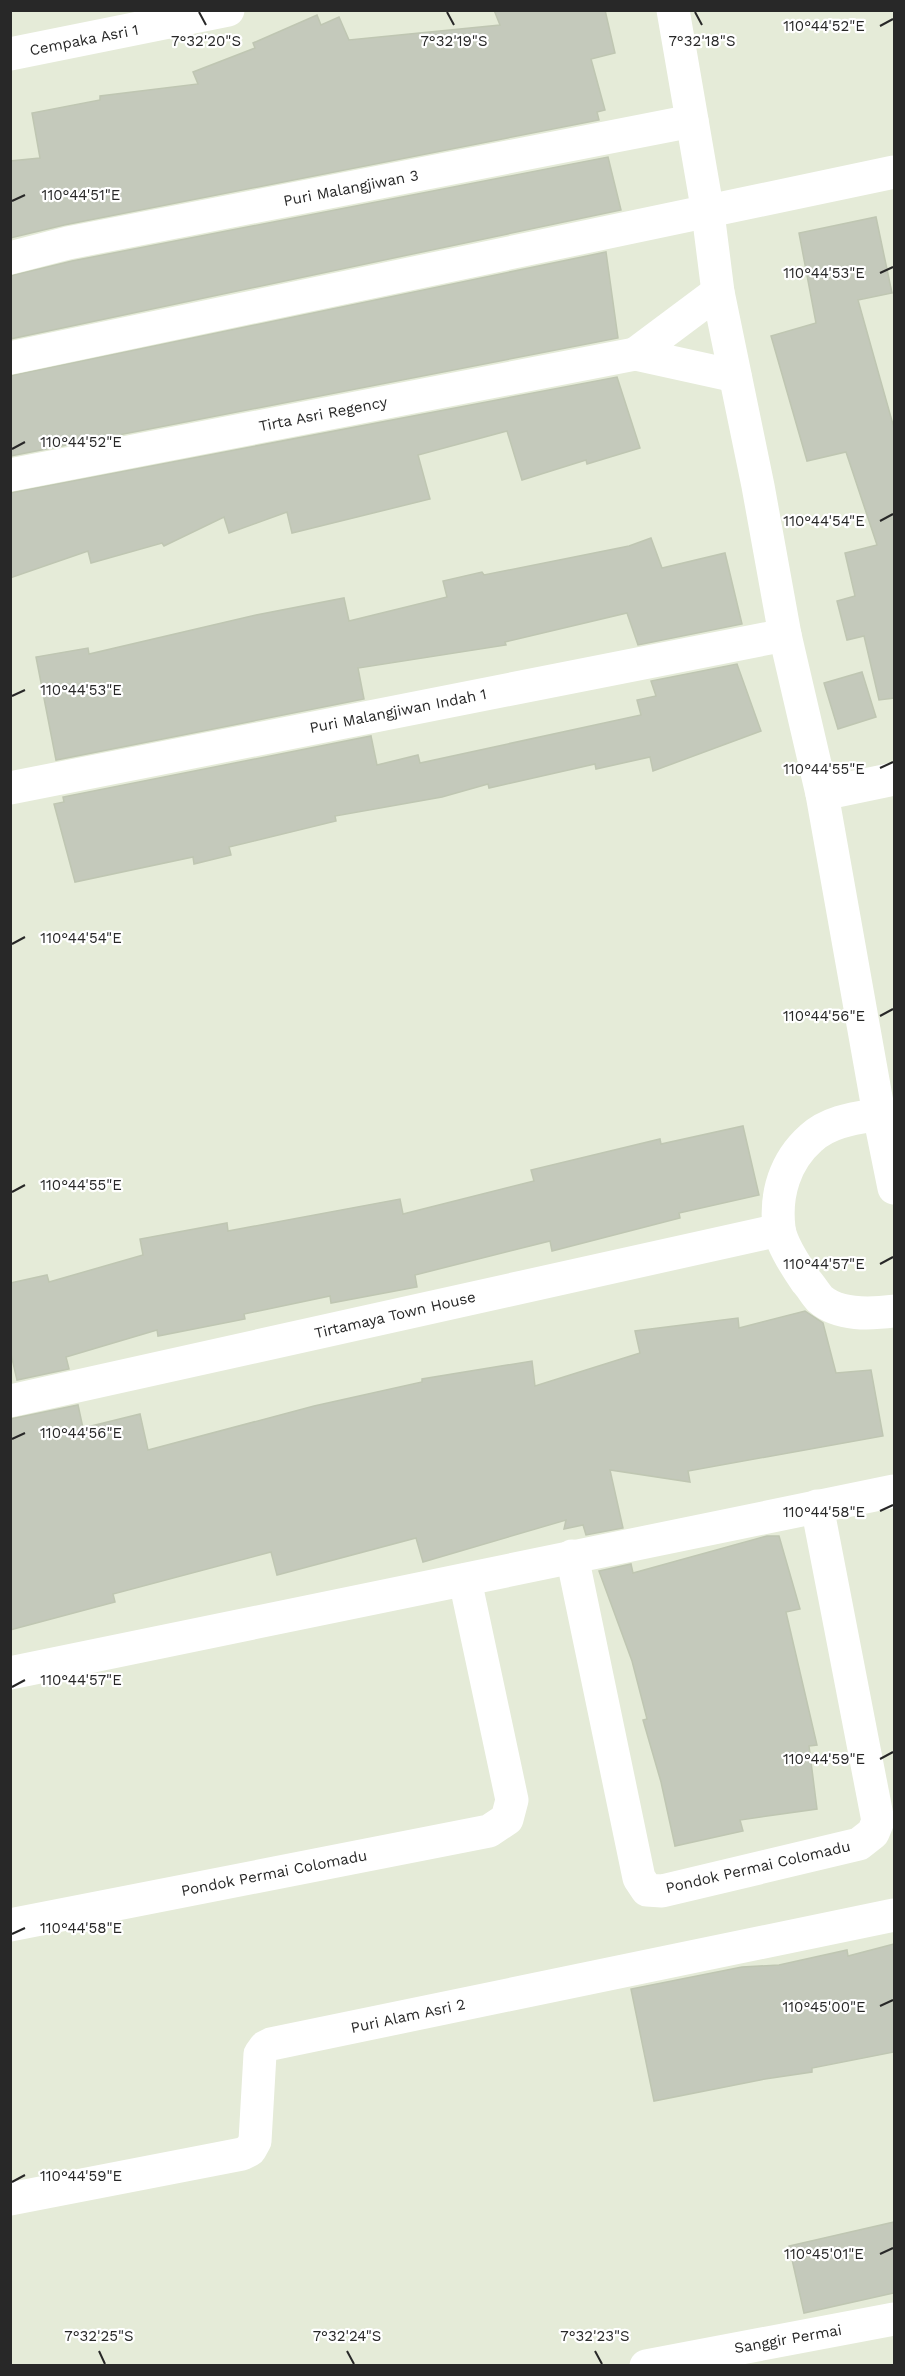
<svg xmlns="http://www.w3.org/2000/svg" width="905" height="2376" viewBox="0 0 905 2376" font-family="'Work Sans',sans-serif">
  <rect width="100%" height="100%" fill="#e5ebd8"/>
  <g fill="#c4c9bb" stroke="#bfc6b2" stroke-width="1.5">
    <path d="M 494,10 L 605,10 L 615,53 L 591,59 L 605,110 L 597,112 L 599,120 L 64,225 L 10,238 L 10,161 L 40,158 L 32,113 L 100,100 L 100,96 L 198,84 L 193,72 L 255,48 L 253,43 L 317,15 L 321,25 L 339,17 L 349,40 L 500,25 Z"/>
    <path d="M 608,157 L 621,210 L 10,339 L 10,276 L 72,261 Z"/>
    <path d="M 876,217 L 892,293 L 858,300 L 894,428 L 894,698 L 879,700 L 864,636 L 847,640 L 837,601 L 855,596 L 845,553 L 877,545 L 846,452 L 807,461 L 771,336 L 816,323 L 799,233 Z"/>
    <path d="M 606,252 L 618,338 L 10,456 L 10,376 Z"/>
    <path d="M 617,377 L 640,448 L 587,464 L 586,460 L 522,480 L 507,431 L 418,455 L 430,499 L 292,533 L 287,512 L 229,533 L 224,517 L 164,546 L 162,543 L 91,563 L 88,551 L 10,578 L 10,493 Z"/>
    <path d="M 651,538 L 662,568 L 725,553 L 742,624 L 638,645 L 627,613 L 505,642 L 506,645 L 358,668 L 364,699 L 56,760 L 36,657 L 88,648 L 89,654 L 256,615 L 344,598 L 349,621 L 447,597 L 443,581 L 482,572 L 484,575 L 629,546 Z"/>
    <path d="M 737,664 L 761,731 L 653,771 L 650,757 L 596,769 L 595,764 L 489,788 L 488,784 L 442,797 L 335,816 L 336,821 L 229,847 L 231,855 L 194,864 L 193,857 L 75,882 L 54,804 L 64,802 L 63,797 L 371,736 L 377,765 L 418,755 L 420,763 L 641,715 L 637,700 L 656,696 L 651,681 Z"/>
    <path d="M 862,672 L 876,717 L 838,729 L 824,683 Z"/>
    <path d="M 743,1126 L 759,1195 L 679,1213 L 680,1218 L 552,1251 L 550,1241 L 415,1275 L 417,1287 L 331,1303 L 330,1296 L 244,1314 L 245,1319 L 158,1336 L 157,1330 L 66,1357 L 69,1369 L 17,1380 L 10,1350 L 10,1283 L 47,1275 L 49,1282 L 143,1255 L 140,1239 L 227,1223 L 228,1231 L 400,1199 L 403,1214 L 534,1181 L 531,1170 L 660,1139 L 661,1144 Z"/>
    <path d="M 805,1311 L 823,1323 L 836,1373 L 871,1370 L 883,1436 L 688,1471 L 690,1482 L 610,1470 L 623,1528 L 586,1535 L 583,1525 L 564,1529 L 566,1520 L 423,1562 L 416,1538 L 277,1575 L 271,1552 L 113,1594 L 115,1602 L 10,1630 L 10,1419 L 78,1405 L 83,1428 L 140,1414 L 148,1450 L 314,1406 L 422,1382 L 422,1379 L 532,1361 L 535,1386 L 640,1353 L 635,1331 L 738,1318 L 739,1328 Z"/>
    <path d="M 767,1536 L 779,1536 L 800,1609 L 786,1612 L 817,1745 L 809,1746 L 817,1809 L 740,1820 L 743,1831 L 675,1846 L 661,1782 L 643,1720 L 647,1719 L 632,1661 L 599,1571 L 631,1564 L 633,1573 Z"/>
    <path d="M 894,1944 L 894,2052 L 812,2068 L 812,2072 L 765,2079 L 654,2101 L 631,1989 L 742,1967 L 779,1965 L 847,1950 L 848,1956 Z"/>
    <path d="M 894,2222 L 894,2293 L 804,2313 L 789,2246 Z"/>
  </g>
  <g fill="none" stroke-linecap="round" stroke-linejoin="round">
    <g stroke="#fff" stroke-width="33">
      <path d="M 673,10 L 708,213 L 718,292 L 758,486 L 785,635 L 822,794 L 879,1114 L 894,1188"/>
      <path d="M 10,54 L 228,10"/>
      <path d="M 10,258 L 68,243 L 692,121"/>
      <path d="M 718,292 L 635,354 L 735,376"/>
      <path d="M 10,358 L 894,172"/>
      <path d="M 10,475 L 635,354"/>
      <path d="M 10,788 L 785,635"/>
      <path d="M 822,794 L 894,779"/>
      <path d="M 879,1114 C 856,1118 829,1121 811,1138 C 785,1161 775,1194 779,1228 C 781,1244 797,1268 806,1281 C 811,1286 815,1294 820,1299 C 839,1316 871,1314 894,1311"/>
      <path d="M 10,1401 L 779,1230"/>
      <path d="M 572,1556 L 639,1878 L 647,1890 L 662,1891 L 859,1844 L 873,1833 L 878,1821 L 817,1506"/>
      <path d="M 10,1673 L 894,1491"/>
      <path d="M 10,1925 L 489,1831 L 507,1819 L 512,1800 L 465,1580"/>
      <path d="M 10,2199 L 242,2154 L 250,2150 L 255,2141 L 260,2054 L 265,2047 L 271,2044 L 894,1915"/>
      <path d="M 646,2366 L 894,2319"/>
    </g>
  </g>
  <path fill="none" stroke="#282828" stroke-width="2" d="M 199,12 L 206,25M 447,12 L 454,25M 695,12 L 702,25M 880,26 L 893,19M 12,201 L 25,195M 880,273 L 893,267M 12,449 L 25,442M 880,521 L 893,514M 12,696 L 25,690M 880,768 L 893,762M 12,944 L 25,937M 880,1016 L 893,1009M 12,1192 L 25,1185M 880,1264 L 893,1257M 12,1439 L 25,1433M 880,1511 L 893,1505M 12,1687 L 25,1680M 880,1759 L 893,1752M 12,1934 L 25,1928M 880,2006 L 893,2000M 12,2182 L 25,2175M 880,2254 L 893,2248M 99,2351 L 105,2364M 347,2351 L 354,2364M 595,2351 L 602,2364"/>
  <g text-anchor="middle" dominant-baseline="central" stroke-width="4.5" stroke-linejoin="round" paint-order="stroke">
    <g font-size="15" fill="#282828" stroke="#fff">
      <text transform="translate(84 40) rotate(-11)">Cempaka Asri 1</text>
      <text transform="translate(351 188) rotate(-11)">Puri Malangjiwan 3</text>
      <text transform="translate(323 414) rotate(-11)">Tirta Asri Regency</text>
      <text transform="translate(398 711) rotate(-11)">Puri Malangjiwan Indah 1</text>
      <text transform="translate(395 1315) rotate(-13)">Tirtamaya Town House</text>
      <text transform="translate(758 1867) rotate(-13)">Pondok Permai Colomadu</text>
      <text transform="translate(274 1873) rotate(-11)">Pondok Permai Colomadu</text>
      <text transform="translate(408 2016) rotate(-12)">Puri Alam Asri 2</text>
      <text transform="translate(788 2339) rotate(-10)">Sanggir Permai</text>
    </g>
  </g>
  <g font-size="15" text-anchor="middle" fill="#282828" stroke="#fff" stroke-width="4.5" stroke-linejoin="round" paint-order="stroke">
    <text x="824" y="31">110°44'52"E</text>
    <text x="206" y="46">7°32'20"S</text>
    <text x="454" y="46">7°32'19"S</text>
    <text x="702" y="46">7°32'18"S</text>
    <text x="81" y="200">110°44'51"E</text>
    <text x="824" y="278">110°44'53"E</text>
    <text x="81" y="447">110°44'52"E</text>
    <text x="824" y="526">110°44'54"E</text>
    <text x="81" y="695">110°44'53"E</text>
    <text x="824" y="774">110°44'55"E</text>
    <text x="81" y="943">110°44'54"E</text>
    <text x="824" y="1021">110°44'56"E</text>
    <text x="81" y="1190">110°44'55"E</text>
    <text x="824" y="1269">110°44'57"E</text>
    <text x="81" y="1438">110°44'56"E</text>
    <text x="824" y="1517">110°44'58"E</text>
    <text x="81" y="1685">110°44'57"E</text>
    <text x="824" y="1764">110°44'59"E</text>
    <text x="81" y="1933">110°44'58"E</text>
    <text x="824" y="2012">110°45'00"E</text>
    <text x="81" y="2181">110°44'59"E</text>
    <text x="824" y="2259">110°45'01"E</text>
    <text x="99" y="2341">7°32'25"S</text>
    <text x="347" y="2341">7°32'24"S</text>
    <text x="595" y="2341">7°32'23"S</text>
  </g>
  <rect width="905" height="2376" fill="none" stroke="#282828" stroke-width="24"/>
</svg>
